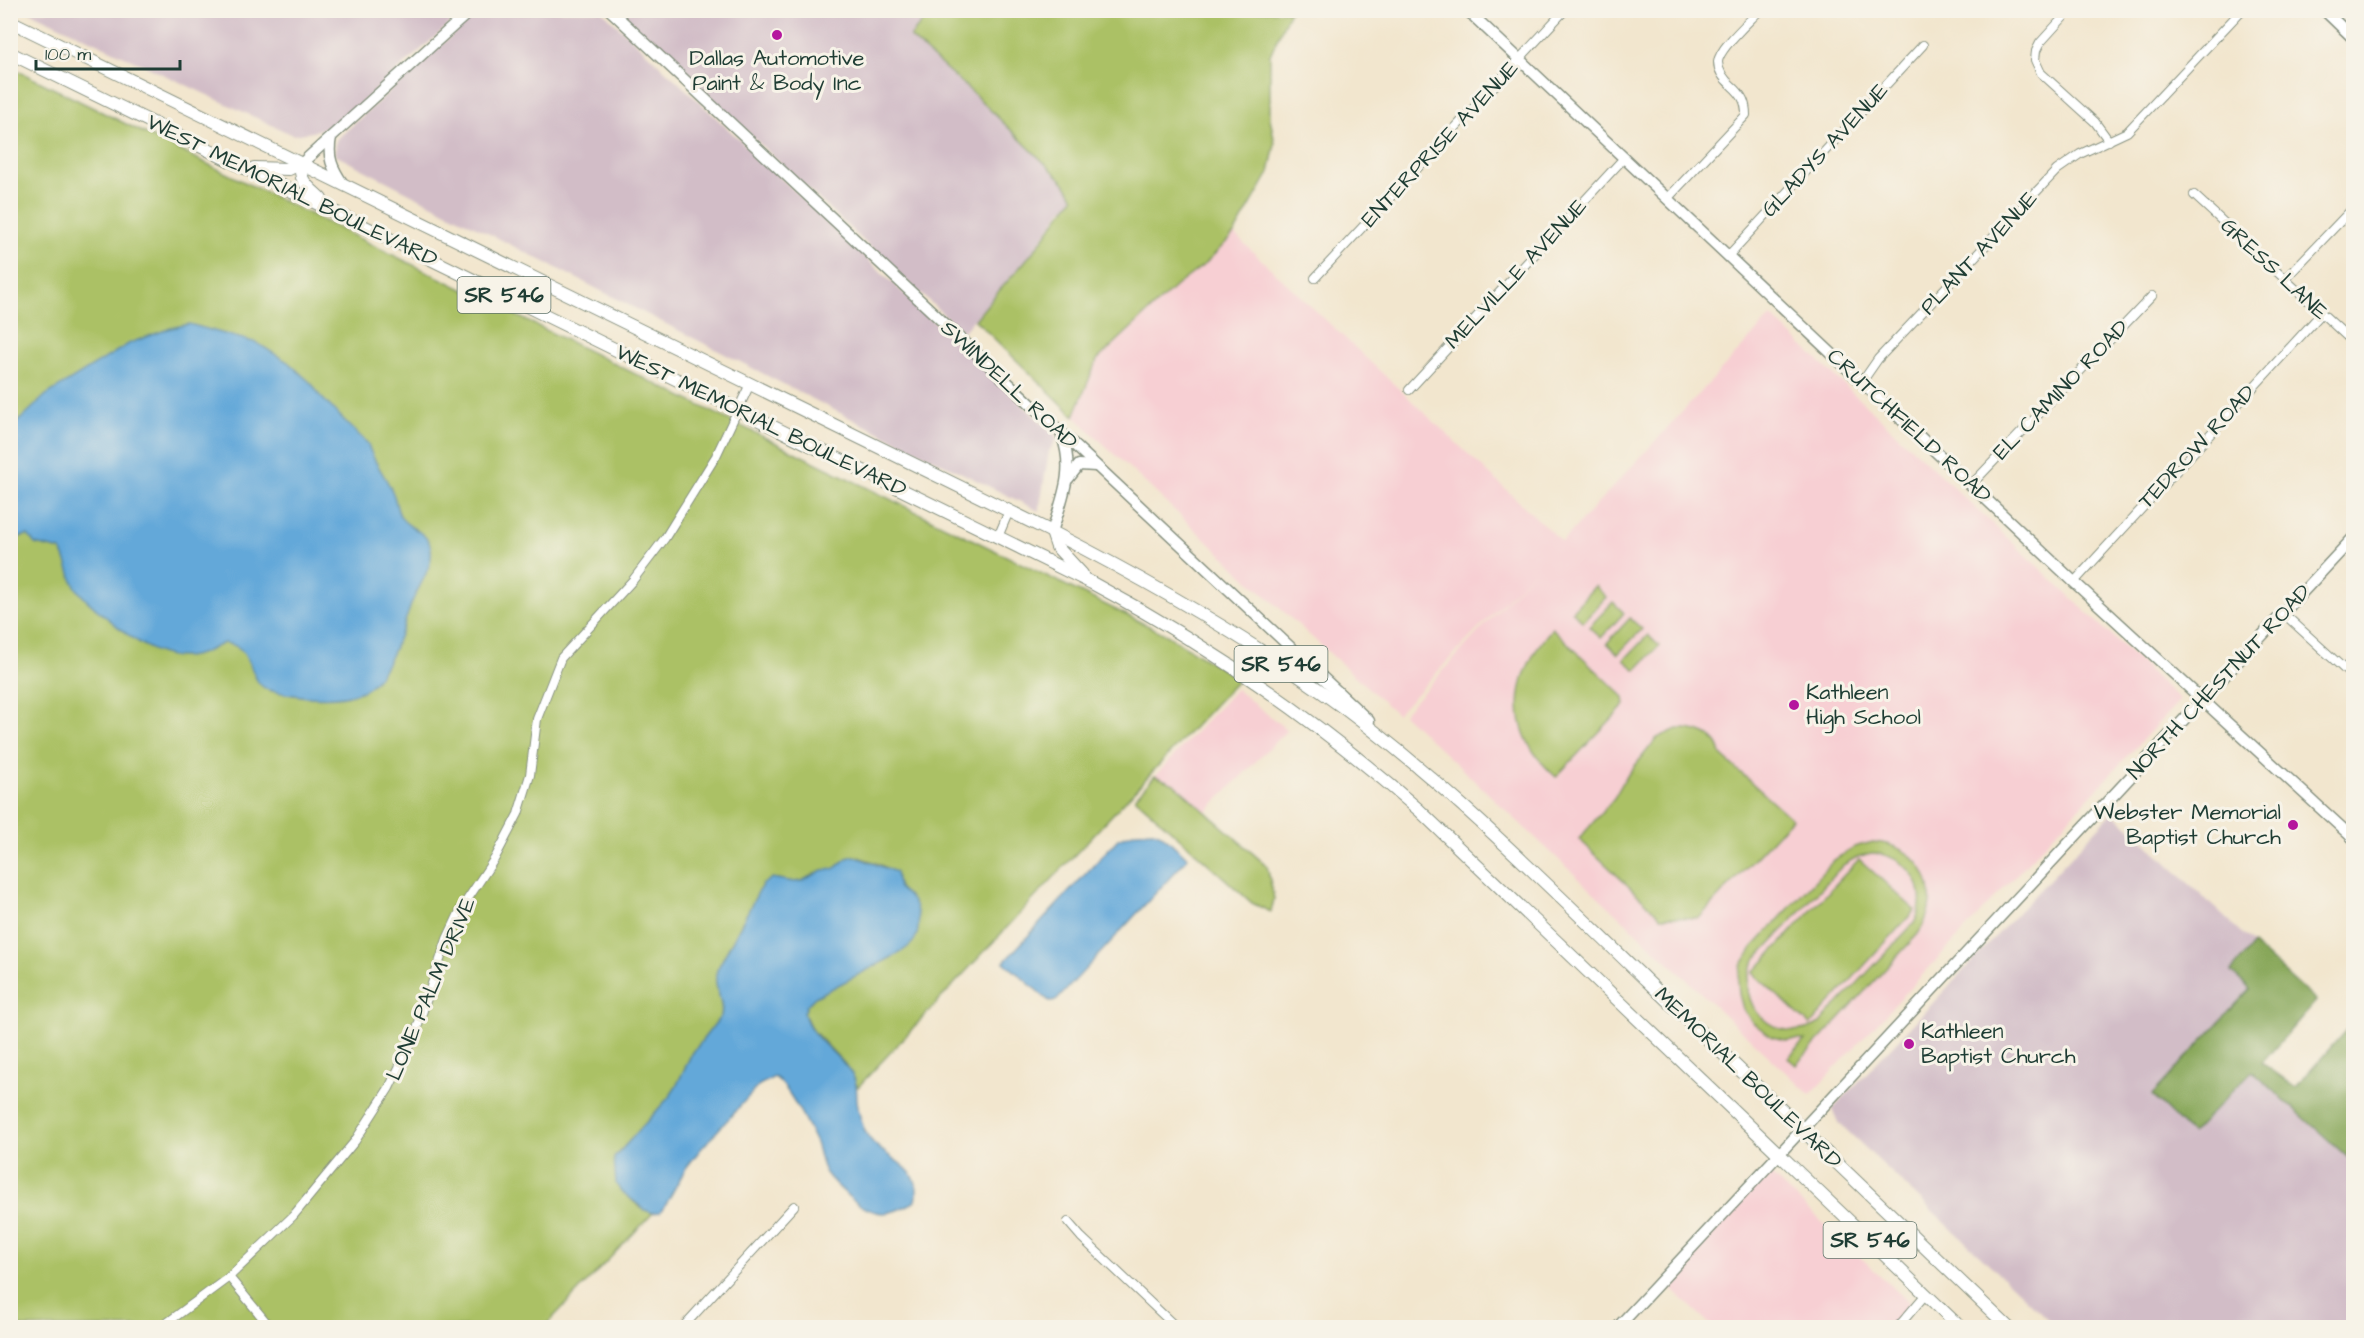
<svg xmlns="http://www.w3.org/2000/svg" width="2364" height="1338" viewBox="0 0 2364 1338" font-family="'Architects Daughter',sans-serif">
  <rect width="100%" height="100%" fill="#f7f3e8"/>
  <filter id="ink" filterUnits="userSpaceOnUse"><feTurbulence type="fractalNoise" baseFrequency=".0167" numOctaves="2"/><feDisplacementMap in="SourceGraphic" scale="12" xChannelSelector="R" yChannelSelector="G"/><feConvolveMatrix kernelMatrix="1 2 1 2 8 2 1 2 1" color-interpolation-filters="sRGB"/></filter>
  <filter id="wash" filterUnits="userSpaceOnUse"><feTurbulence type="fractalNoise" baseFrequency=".008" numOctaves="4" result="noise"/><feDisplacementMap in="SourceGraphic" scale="24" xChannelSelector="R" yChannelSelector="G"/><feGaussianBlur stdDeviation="1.35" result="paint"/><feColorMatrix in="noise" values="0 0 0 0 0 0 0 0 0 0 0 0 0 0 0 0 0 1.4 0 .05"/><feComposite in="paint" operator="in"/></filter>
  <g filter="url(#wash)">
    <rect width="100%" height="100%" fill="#f2e6ce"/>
    <g fill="#f7cfd3">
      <path d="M 1234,234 L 1562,542 L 1771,316 L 2180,700 L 1810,1095 L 1403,714 L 1538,567 L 1397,714 L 1254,585 L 1074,416 L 1097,360 L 1176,286 L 1205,264 Z"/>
      <path d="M 1236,689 L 1287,730 L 1206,812 L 1174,784 L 1155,776 Z"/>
      <path d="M 1768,1172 L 1911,1304 L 1890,1327 L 1713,1327 L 1665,1283 Z"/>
    </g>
    <g fill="#d2bdc7">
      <path d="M 28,11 L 464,11 L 339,123 L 312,132 L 293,135 Z"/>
      <path d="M 479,11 L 602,11 L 1056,436 L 1057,439 L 1049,451 L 1039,511 L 846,416 L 335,155 L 336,140 Z"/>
      <path d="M 618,11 L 919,11 L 926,18 L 910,37 L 974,94 L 1065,183 L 1075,199 L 1063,208 L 1032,252 L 963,332 L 900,275 Z"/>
      <path d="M 2113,812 L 2253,944 L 2231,972 L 2250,989 L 2191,1134 L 2252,1071 L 2353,1162 L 2353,1327 L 2056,1327 L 1839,1123 L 1832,1110 Z"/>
    </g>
    <g fill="#abc165" stroke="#657f4c" stroke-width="1.5" fill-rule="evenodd">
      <path d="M 941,11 L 1290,11 L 1270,55 L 1270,118 L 1275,144 L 1269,173 L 1234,234 L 1205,264 L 1176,286 L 1097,360 L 1074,416 L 975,320 C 993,296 1013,276 1032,253 C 1047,235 1058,215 1074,198 L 1065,183 L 974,94 L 910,37 L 926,18 Z"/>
      <path d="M 10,67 L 1165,634 L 1239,679 L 858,1087 L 845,1064 L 811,1028 L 804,1013 L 807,1005 L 815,997 L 896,955 L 909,896 C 898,890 900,888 895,878 C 889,864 868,860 854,856 L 842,862 L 834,869 L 814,874 L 802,881 L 794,882 L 779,879 L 762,885 L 717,970 C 712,988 725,1000 721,1016 L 691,1055 L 676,1087 L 670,1096 L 614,1158 C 623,1184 624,1203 653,1213 L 544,1327 L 11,1327 Z"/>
      <path d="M 1595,586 L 1606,597 L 1583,622 L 1572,611 Z"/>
      <path d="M 1613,602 L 1624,613 L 1601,638 L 1589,627 Z"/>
      <path d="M 1630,618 L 1642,629 L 1618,654 L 1607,643 Z"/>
      <path d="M 1552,628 L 1624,697 L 1625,705 L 1556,777 C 1504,731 1511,678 1552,628 Z"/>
      <path d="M 1648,635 L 1659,646 L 1636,670 L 1624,660 Z"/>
      <path d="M 1677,729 C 1695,728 1718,734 1721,755 L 1792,819 L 1699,918 L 1661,917 L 1579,839 L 1614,798 L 1626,777 L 1657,738 Z"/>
      <path d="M 1155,776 L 1174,784 L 1267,866 L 1274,899 L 1271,912 L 1252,903 L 1135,798 Z"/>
      <path d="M 1873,842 C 1923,845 1946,893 1918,934 L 1796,1065 L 1788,1058 L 1805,1040 L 1786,1040 L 1772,1037 L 1752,1022 L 1743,1009 L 1739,994 L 1738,982 L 1741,966 L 1752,948 L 1834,860 L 1854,847 ZM 1871,853 C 1907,854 1933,889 1914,923 L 1820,1023 C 1777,1049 1730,1004 1755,960 L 1843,865 L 1857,857 Z"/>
      <path d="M 1859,859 L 1915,910 L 1810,1025 L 1753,973 Z"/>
    </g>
    <path fill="#88a75a" stroke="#547247" stroke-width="1.5" d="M 2253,944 L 2316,1001 L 2262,1063 L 2296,1087 L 2353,1022 L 2353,1162 L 2252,1071 L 2191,1134 L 2152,1095 L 2250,989 L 2231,972 Z"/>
    <g fill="#63a8d9" stroke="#417286" stroke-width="1.5">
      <path d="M 189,324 L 257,343 L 288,362 L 312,384 L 320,396 L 368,444 C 373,463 388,478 394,496 C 397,505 397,515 404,521 C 411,528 424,532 429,542 C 438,560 419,585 412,602 C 404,624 386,682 362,691 C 336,702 299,697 272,691 C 249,686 255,658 237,647 C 234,644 228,644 224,643 C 217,646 210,650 203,653 C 168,667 135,642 111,621 C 99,611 86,602 77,589 C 69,577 68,562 61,550 L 35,544 L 28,535 L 11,539 L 10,429 L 46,395 L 130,343 L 171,328 Z"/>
      <path d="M 1153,831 L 1161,834 L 1188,858 L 1057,1000 L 1053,1002 L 1048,1000 L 1004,962 L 1118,839 L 1136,832 Z"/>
      <path d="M 854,856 L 896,872 L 898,887 C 901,891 906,893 909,897 C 919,906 921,928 915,939 C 911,947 902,951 896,955 L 815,997 L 807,1005 L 804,1013 C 810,1038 838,1053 852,1074 C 858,1084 856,1090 857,1100 C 858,1111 863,1131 870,1139 C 886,1161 924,1165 916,1201 C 891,1215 877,1219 853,1200 C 844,1192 833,1183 826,1173 C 820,1164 820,1153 816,1143 C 809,1128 787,1083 774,1077 L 759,1085 L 700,1150 L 686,1168 L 665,1206 L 660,1212 L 653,1213 L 645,1210 L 620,1190 L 616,1183 L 614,1158 L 670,1096 L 676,1087 L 691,1055 L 721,1016 C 725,1000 712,988 717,970 L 762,885 L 772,878 L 794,882 L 802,881 L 822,870 L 834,869 L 847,858 Z"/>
    </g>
  </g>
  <g filter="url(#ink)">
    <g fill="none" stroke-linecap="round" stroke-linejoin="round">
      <defs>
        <g id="street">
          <path d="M 2070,10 L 2040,43 L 2036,51 L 2035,60 L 2041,73 L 2095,122 L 2109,141"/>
          <path d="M 2194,195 L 2354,343"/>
          <path d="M 1667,199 L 1746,115 C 1746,102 1742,95 1732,86 C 1725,80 1718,72 1718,62 C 1719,48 1750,21 1760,10"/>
          <path d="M 1728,256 L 1923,45"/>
          <path d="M 1315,278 L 1565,10"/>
          <path d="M 2284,280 L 2354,207"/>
          <path d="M 1862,382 L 1878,359 L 2057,170 L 2080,154 L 2127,132 L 2242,10"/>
          <path d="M 1409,390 L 1624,158"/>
          <path d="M 1971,485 L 2152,296"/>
          <path d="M 998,537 L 1009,511"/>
          <path d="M 2074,582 L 2321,314"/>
          <path d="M 2283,613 L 2354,678"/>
          <path d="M 1068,1222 L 1081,1237 L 1177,1328"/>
          <path d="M 229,1277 L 271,1328"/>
          <path d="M 160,1328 L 229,1277 L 293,1216 L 355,1141 L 389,1088 L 414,1037 L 447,939 L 461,909 L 495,858 L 518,814 L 530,775 L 537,719 L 561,658 L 633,580 L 665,538 L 716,456 L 750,384"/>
          <path d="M 682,1328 L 794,1206"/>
          <path d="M 1897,1328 L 1926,1294"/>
        </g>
        <g id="secondary">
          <path d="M 610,10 L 1369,721"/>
          <path d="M 1467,10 L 2074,582 L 2354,839"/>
          <path d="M 2324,10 L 2354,39"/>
          <path d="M 331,137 C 327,157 332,168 343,184"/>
          <path d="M 302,163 L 471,10"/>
          <path d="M 1068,479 L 1079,465 L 1096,466"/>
          <path d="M 1052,532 C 1062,498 1075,471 1062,436"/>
          <path d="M 1617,1328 L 2354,537"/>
        </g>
        <g id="primary">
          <path d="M 10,21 L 1052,532 C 1146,580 1236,631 1322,692 C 1440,776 1542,880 1646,980 C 1767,1096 1888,1211 2009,1328"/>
          <path d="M 10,53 L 1092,583 C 1210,646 1318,721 1419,810 L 1961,1328"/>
          <path d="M 302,163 C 297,181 310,188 321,199"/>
          <path d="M 254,168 L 289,169 L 302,163"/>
          <path d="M 1052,532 L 1057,547 L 1082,574"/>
        </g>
      </defs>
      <use href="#street" stroke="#889281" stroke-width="10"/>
      <use href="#secondary" stroke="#889281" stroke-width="13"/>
      <use href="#primary" stroke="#889281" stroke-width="14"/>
      <use href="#street" stroke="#fff" stroke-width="8"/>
      <use href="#secondary" stroke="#fff" stroke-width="10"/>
      <use href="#primary" stroke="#fff" stroke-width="12"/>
    </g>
  </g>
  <g fill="#b5179e" stroke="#f7f3e8" stroke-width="2">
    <circle cx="777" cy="35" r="6"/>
    <circle cx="1794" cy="705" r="6"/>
    <circle cx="2293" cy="825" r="6"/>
    <circle cx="1909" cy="1044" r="6"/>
  </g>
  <g text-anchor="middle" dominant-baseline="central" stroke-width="6" stroke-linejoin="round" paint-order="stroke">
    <g fill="#f7f3e8" stroke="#60746a" stroke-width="1.5">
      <rect x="457.5" y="277" width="93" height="36" rx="4.5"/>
      <rect x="1234.5" y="646" width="93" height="36" rx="4.5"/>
      <rect x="1823.5" y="1222" width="93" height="36" rx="4.5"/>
    </g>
    <g font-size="21" font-weight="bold" fill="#1f3d34">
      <text x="504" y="295">SR 546</text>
      <text x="1281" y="664">SR 546</text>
      <text x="1870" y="1240">SR 546</text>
    </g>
    <g font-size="22" fill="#1f3d34" stroke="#f7f3e8" text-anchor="start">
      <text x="777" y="58" text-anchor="middle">Dallas Automotive<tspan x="777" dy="25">Paint &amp; Body Inc</tspan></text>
      <text x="1806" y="692">Kathleen<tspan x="1806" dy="25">High School</tspan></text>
      <text x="2281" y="812" text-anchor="end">Webster Memorial<tspan x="2281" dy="25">Baptist Church</tspan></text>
      <text x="1921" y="1031">Kathleen<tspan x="1921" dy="25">Baptist Church</tspan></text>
    </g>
    <g font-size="22" fill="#1f3d34" stroke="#f7f3e8">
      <text transform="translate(1440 144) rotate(-47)">ENTERPRISE AVENUE</text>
      <text transform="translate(1825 150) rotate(-47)">GLADYS AVENUE</text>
      <text transform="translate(292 191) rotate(26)">WEST MEMORIAL BOULEVARD</text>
      <text transform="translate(1979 253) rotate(-47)">PLANT AVENUE</text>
      <text transform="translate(2274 269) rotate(43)">GRESS LANE</text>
      <text transform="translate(1516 274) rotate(-47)">MELVILLE AVENUE</text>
      <text transform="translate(1009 385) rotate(43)">SWINDELL ROAD</text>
      <text transform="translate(2061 390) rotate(-46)">EL CAMINO ROAD</text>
      <text transform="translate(761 421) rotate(26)">WEST MEMORIAL BOULEVARD</text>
      <text transform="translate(1909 426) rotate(43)">CRUTCHFIELD ROAD</text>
      <text transform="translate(2197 447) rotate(-47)">TEDROW ROAD</text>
      <text transform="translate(2219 682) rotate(-47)">NORTH CHESTNUT ROAD</text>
      <text transform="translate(431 989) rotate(-67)">LONE PALM DRIVE</text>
      <text transform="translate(1748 1078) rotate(44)">MEMORIAL BOULEVARD</text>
    </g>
  </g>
  <rect width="2364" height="1338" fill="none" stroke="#f7f3e8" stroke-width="36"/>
  <path d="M36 60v9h144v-9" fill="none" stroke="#1f3d34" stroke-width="3"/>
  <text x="45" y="60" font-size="18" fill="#1f3d34" stroke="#f7f3e8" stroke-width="4.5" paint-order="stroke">100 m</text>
</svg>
